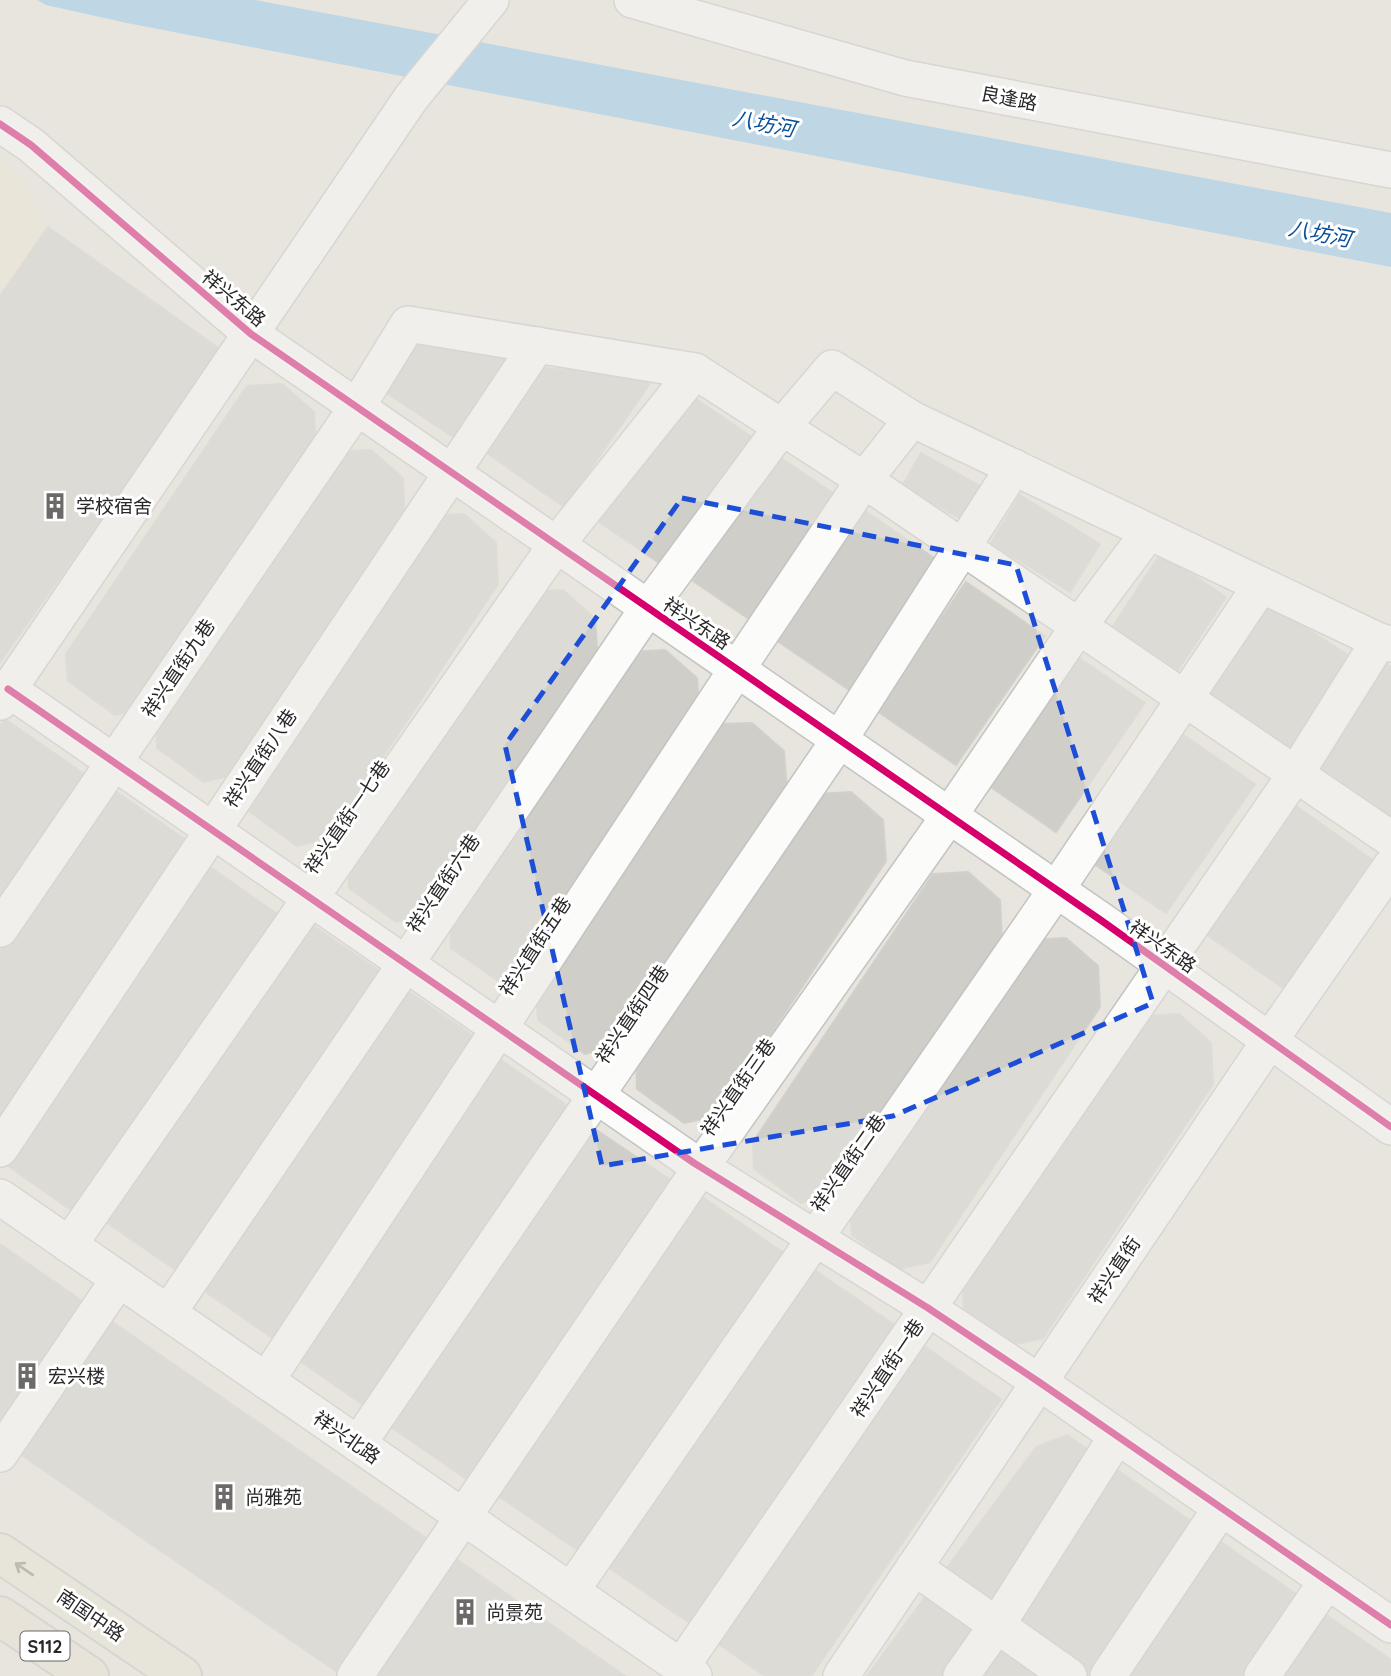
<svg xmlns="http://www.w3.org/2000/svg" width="1391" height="1676" viewBox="0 0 1391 1676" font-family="Quicksand,'Noto Sans SC',sans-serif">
  <rect width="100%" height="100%" fill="#e7e5de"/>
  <path fill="#ebe7d2" d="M 0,159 L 11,166 L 48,227 L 0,296 Z"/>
  <path fill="#8fc3eb" d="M 37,0 L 255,0 L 1391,213 L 1391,267 L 127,23 L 46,5 Z"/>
  <g fill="#d0cec9" stroke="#d2d0ca" stroke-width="2">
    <path d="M 48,227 L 221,350 L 0,662 L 0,296 Z"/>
    <path d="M 416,338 L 515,358 L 461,442 L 382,390 Z"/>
    <path d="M 545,368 L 653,379 L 564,507 L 487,453 Z"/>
    <path d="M 282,384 L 314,412 L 316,453 L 146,708 L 115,715 L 68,681 L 66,654 L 247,386 Z"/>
    <path d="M 683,390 L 762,444 L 674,573 L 595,519 Z"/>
    <path d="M 371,450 L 403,478 L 405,519 L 235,774 L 204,782 L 157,748 L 156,720 L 336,452 Z"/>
    <path d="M 921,453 L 980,486 L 961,519 L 902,486 Z"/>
    <path d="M 778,456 L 843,500 L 758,625 L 693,581 Z"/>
    <path d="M 1020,495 L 1100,544 L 1070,592 L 991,543 Z"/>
    <path d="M 862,509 L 940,562 L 851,691 L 773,638 Z"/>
    <path d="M 464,514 L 496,543 L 498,584 L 329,838 L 297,846 L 250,812 L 248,784 L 429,516 Z"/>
    <path d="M 1161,553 L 1226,597 L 1178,670 L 1113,626 Z"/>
    <path d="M 966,582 L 1045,636 L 956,765 L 877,711 Z"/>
    <path d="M 563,590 L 595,619 L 598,660 L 428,914 L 396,922 L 349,888 L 348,860 L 528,592 Z"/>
    <path d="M 1258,597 L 1351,657 L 1293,748 L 1200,690 Z"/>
    <path d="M 1066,649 L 1145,703 L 1056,832 L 978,778 Z"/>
    <path d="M 665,650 L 697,678 L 700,719 L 530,974 L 498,981 L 451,948 L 450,920 L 631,652 Z"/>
    <path d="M 1383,664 L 1391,666 L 1391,818 L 1314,764 Z"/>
    <path d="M 5,719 L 90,778 L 0,910 L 0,726 Z"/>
    <path d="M 752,723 L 784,751 L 787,792 L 617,1046 L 585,1054 L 538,1020 L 536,993 L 717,724 Z"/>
    <path d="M 1176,730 L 1255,784 L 1166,913 L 1087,859 Z"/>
    <path d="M 111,788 L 196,847 L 0,1133 L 0,949 Z"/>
    <path d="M 851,792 L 883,820 L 886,861 L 716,1116 L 684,1123 L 637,1089 L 636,1062 L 816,794 Z"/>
    <path d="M 1296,806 L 1374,861 L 1286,990 L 1207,935 Z"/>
    <path d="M 207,865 L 290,923 L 84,1219 L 1,1161 Z"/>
    <path d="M 968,872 L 1000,900 L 1002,941 L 832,1196 L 801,1203 L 754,1169 L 753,1142 L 933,874 Z"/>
    <path d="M 305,920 L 391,979 L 186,1277 L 100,1218 Z"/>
    <path d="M 1066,938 L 1098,966 L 1100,1007 L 930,1262 L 899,1269 L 852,1235 L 850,1209 L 1031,940 Z"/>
    <path d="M 399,985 L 485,1044 L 280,1343 L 194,1284 Z"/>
    <path d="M 1179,1014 L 1211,1043 L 1213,1084 L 1043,1338 L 1012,1345 L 964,1312 L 963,1284 L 1144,1016 Z"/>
    <path d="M 495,1056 L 581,1115 L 375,1413 L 290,1354 Z"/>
    <path d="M 589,1125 L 675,1183 L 471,1482 L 385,1423 Z"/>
    <path d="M 698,1194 L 784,1253 L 579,1551 L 493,1492 Z"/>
    <path d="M 0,1244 L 98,1312 L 0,1440 Z"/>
    <path d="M 813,1269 L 899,1328 L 694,1626 L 608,1567 Z"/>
    <path d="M 98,1312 L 442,1549 L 343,1676 L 7,1445 Z"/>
    <path d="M 915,1340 L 1001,1399 L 811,1676 L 765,1676 L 710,1638 Z"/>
    <path d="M 1067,1435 L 1391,1660 L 1391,1676 L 867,1676 L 1036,1447 Z"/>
    <path d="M 442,1549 L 625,1676 L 354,1676 Z"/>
  </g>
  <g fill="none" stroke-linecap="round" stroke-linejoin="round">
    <defs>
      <g id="minor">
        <path d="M 632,0 L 905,78 L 1391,170"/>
        <path d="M 0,124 L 31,145 L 251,334 L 1102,921 L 1391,1127"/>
        <path d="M 8,689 L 694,1163 L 928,1308 L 1039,1382 L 1391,1625"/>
        <path d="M 0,702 L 411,98 L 491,0"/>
        <path d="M 0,929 L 357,407 L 408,324 L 695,371 L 864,480 L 1391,839"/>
        <path d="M 0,1149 L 537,345"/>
        <path d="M 0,1197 L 694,1676"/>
        <path d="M 69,1245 L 556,545 L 695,371"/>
        <path d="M 168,1313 L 648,608 L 781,428 L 832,368 L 912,419 L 1379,641 L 1391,644"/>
        <path d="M 266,1381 L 737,669 L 864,480 L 912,419"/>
        <path d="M 358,1444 L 839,740 L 1014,467"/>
        <path d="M 0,1454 L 119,1279"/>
        <path d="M 914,1567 L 1069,1676"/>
        <path d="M 571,1591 L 1056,890 L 1261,585"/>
        <path d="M 681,1667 L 1295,775 L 1379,641"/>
        <path d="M 355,1676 L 701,1167 L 949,816 L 1078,627 L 1149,532"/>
        <path d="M 841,1676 L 1270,1040 L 1391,866"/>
        <path d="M 961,1676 L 997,1625 L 1117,1436"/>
        <path d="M 1108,1676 L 1221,1508"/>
        <path d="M 1262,1676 L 1327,1581"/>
      </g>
      <path id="major" d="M 0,1553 L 182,1676"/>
      <path id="highway" d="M 0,1616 L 89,1676"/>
    </defs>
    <use href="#minor" stroke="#c4c3c4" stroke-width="38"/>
    <use href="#major" stroke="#c3c2c0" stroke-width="42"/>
    <use href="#highway" stroke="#c3c2c0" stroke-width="42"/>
    <use href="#minor" stroke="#fbfbfa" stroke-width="35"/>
    <use href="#major" stroke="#e6e5d2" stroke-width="38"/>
    <use href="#highway" stroke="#e8e0d2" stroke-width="38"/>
    <defs>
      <g id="cycleway">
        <path d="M 0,124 L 31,145 L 251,334 L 1102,921 L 1391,1127"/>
        <path d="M 8,689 L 694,1163 L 928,1308 L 1039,1382 L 1391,1625"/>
      </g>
    </defs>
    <use href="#cycleway" stroke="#fff" stroke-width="11"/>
    <use href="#cycleway" stroke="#d6006c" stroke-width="7"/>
  </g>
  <defs><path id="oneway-shaft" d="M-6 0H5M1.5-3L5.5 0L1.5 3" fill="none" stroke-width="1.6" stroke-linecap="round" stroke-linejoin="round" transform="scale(1.75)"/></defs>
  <use stroke="#87867d" href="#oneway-shaft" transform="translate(24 1569) rotate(-146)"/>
  <path d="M0 0H1391V1676H0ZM 682,498 L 1016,565 L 1153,1003 L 893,1116 L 602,1166 L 505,745 Z" fill="#e7e5de" fill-opacity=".55" fill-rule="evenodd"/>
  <path fill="none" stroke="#1d4ed8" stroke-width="5" stroke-dasharray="14 9" stroke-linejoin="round" d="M 682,498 L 1016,565 L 1153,1003 L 893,1116 L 602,1166 L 505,745 Z"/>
  <defs>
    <symbol id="building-bare" viewBox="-9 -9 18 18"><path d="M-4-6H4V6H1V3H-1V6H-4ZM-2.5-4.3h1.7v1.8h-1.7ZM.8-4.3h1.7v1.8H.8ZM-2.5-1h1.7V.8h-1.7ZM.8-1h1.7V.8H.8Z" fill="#6b6a68" stroke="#fff" stroke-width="2.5" paint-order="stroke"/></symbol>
  </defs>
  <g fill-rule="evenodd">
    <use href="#building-bare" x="36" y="487" width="38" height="38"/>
    <use href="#building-bare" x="8" y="1357" width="38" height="38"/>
    <use href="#building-bare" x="205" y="1478" width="38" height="38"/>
    <use href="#building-bare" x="446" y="1593" width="38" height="38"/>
  </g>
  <g text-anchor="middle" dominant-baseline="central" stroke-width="6" stroke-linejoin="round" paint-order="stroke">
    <rect fill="#fff" stroke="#686868" stroke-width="2" x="20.5" y="1631.5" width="49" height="29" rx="5"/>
    <g font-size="18" font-weight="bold" fill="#282828">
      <text x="45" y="1646">S112</text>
    </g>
    <g font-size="19" fill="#282828" stroke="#fff">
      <text transform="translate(1009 98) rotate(11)">良逢路</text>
      <text transform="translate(234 298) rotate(40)">祥兴东路</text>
      <text transform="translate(697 623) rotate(34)">祥兴东路</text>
      <text transform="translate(178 668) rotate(-56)">祥兴直街九巷</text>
      <text transform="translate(260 758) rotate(-56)">祥兴直街八巷</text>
      <text transform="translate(347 817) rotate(-55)">祥兴直街一七巷</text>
      <text transform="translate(443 883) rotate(-56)">祥兴直街六巷</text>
      <text transform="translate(535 946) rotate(-57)">祥兴直街五巷</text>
      <text transform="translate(1163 946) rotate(35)">祥兴东路</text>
      <text transform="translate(632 1014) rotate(-56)">祥兴直街四巷</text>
      <text transform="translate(738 1087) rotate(-55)">祥兴直街三巷</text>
      <text transform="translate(848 1163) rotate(-55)">祥兴直街二巷</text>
      <text transform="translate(1114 1270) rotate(-56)">祥兴直街</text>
      <text transform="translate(887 1368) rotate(-56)">祥兴直街一巷</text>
      <text transform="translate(347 1437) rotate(35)">祥兴北路</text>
      <text transform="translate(91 1615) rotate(34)">南国中路</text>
    </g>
    <g font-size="19" fill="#282828" stroke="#fff" text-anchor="start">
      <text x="76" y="506">学校宿舍</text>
      <text x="48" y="1376">宏兴楼</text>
      <text x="245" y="1497">尚雅苑</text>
      <text x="486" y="1612">尚景苑</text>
    </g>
    <g font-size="21" font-style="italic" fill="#0a4f9b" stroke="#fff">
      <text transform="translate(764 123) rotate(11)">八坊河</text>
      <text transform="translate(1320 233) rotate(11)">八坊河</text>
    </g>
  </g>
</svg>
